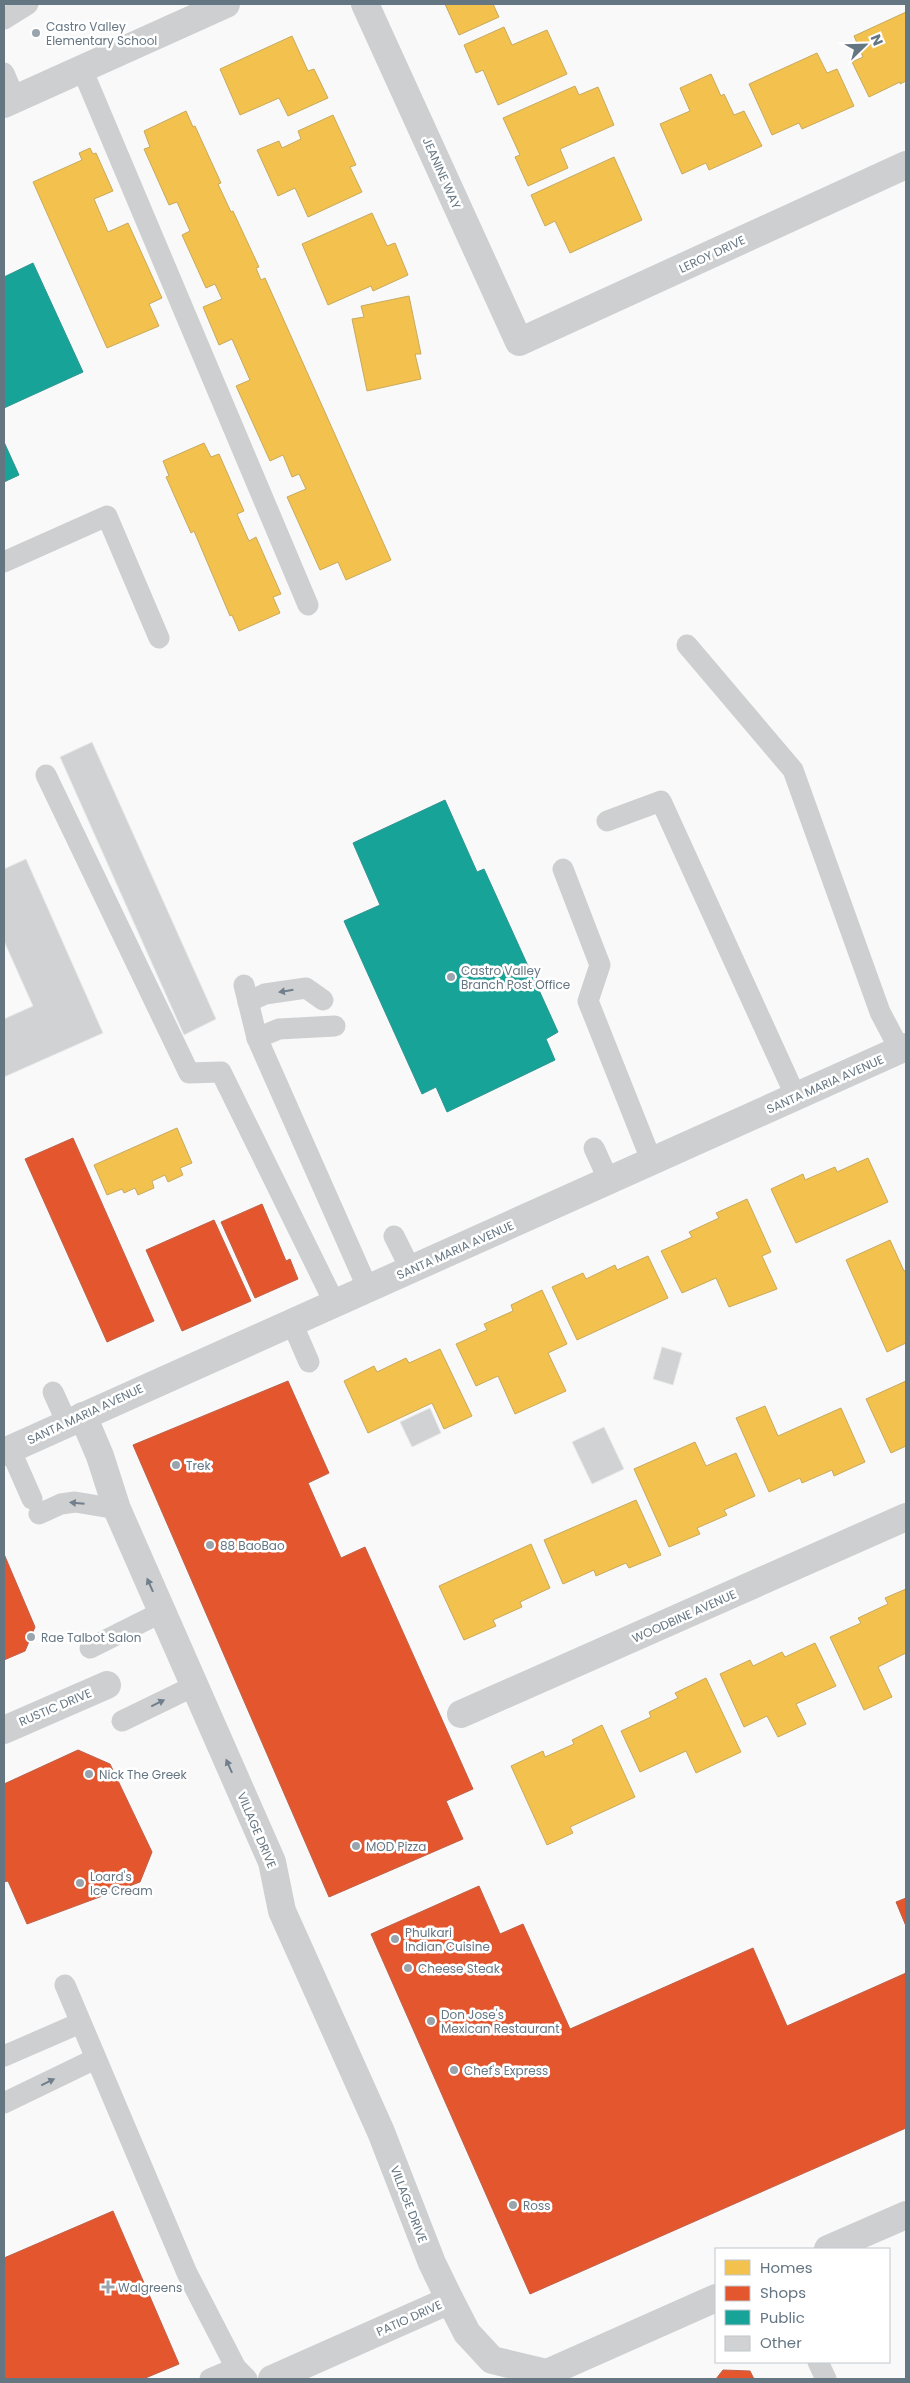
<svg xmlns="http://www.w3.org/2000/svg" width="910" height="2383" viewBox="0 0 910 2383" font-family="Poppins,sans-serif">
  <rect width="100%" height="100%" fill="#f9f9f9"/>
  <g fill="#f2c14e" stroke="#c8aa5e">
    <path d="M 445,4 L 493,4 L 499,17 L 459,35 Z"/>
    <path d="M 906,12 L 906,81 L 900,84 L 900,82 L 869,97 L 852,62 L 863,57 L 854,36 Z"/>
    <path d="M 504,27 L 512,45 L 547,30 L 567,74 L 498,105 L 483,70 L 476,73 L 464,45 Z"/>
    <path d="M 292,36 L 308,71 L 314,69 L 328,98 L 288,116 L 279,98 L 240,115 L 220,69 Z"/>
    <path d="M 817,53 L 827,73 L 837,69 L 854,106 L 802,129 L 799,123 L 772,135 L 749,84 Z"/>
    <path d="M 711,74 L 721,96 L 724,94 L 734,115 L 744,111 L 762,146 L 709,170 L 706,163 L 682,174 L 660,124 L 690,111 L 680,88 Z"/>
    <path d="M 575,86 L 579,95 L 598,87 L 614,125 L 560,149 L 568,168 L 528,186 L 515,157 L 520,155 L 503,118 Z"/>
    <path d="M 186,111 L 193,127 L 195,126 L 221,183 L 218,184 L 231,212 L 233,211 L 259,267 L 256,268 L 261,280 L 265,278 L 391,560 L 346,580 L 338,562 L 320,570 L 287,497 L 306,489 L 299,474 L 292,477 L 283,455 L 270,461 L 236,386 L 250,380 L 232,339 L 219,345 L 203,307 L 222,299 L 215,284 L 206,288 L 182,235 L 190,231 L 177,202 L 169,205 L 144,149 L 150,147 L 144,131 Z"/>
    <path d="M 333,115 L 356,165 L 350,167 L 362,192 L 308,217 L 295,188 L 278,196 L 257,150 L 279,141 L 282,148 L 301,139 L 298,131 Z"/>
    <path d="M 90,148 L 93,154 L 96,153 L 113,191 L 94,199 L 108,232 L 128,223 L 162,298 L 149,304 L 159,326 L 107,348 L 33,182 L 82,160 L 79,153 Z"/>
    <path d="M 614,157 L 642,220 L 570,253 L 555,221 L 545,226 L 531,195 Z"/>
    <path d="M 372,213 L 387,246 L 395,243 L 408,275 L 373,291 L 371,286 L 328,305 L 302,244 Z"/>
    <path d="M 409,296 L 421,354 L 415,354 L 421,379 L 367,391 L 352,319 L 364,317 L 361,306 Z"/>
    <path d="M 204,443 L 211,457 L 219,454 L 244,511 L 237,514 L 249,541 L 256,537 L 281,594 L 273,597 L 280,613 L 239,631 L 232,615 L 230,616 L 194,531 L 191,533 L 166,477 L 169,476 L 163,461 Z"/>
    <path d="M 177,1128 L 192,1163 L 180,1168 L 183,1175 L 168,1182 L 165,1175 L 152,1181 L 154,1188 L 138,1195 L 135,1188 L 124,1193 L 122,1189 L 107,1195 L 94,1165 Z"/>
    <path d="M 868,1158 L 888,1202 L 796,1243 L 771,1189 L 803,1174 L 805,1180 L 835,1167 L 837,1172 Z"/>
    <path d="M 747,1199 L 771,1252 L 762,1256 L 777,1289 L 729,1307 L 716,1278 L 682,1293 L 661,1251 L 692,1237 L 689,1232 L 719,1218 L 716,1213 Z"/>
    <path d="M 890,1240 L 904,1271 L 906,1270 L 906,1343 L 887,1352 L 846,1260 Z"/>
    <path d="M 648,1256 L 668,1298 L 577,1340 L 552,1287 L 583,1273 L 586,1279 L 615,1265 L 617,1270 Z"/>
    <path d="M 542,1290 L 567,1344 L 548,1353 L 566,1391 L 515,1414 L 498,1376 L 476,1386 L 456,1344 L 487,1330 L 484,1324 L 513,1311 L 511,1305 Z"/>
    <path d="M 440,1349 L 472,1416 L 444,1429 L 432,1403 L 368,1433 L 344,1381 L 374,1366 L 377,1372 L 406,1358 L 409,1363 Z"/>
    <path d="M 906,1381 L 906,1446 L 891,1453 L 866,1399 Z"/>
    <path d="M 765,1406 L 778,1436 L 841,1408 L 865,1462 L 834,1476 L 832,1470 L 802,1483 L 800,1478 L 769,1492 L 736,1418 Z"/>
    <path d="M 695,1442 L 706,1466 L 736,1453 L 755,1496 L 724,1510 L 727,1515 L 697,1528 L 700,1534 L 669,1547 L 634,1469 Z"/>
    <path d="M 636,1500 L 661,1555 L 629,1568 L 626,1563 L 596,1576 L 594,1570 L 563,1584 L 544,1540 Z"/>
    <path d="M 531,1544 L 550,1588 L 520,1602 L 522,1607 L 493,1620 L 496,1626 L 464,1640 L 439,1586 Z"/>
    <path d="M 906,1589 L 906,1653 L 878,1667 L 892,1697 L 864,1710 L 830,1637 L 861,1623 L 858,1618 L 888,1604 L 885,1598 Z"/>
    <path d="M 815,1643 L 836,1686 L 796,1704 L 806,1724 L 778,1737 L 767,1716 L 744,1727 L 720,1674 L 750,1660 L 753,1666 L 782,1652 L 785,1657 Z"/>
    <path d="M 706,1678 L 741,1752 L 696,1773 L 686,1751 L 640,1772 L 621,1731 L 651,1717 L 649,1712 L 678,1698 L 675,1693 Z"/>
    <path d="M 602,1725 L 635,1797 L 570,1827 L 573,1833 L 547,1845 L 511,1766 L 543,1751 L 545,1757 L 574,1744 L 572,1740 Z"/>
  </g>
  <g fill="#e4572e" stroke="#be6048">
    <path d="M 73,1138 L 154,1321 L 107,1342 L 25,1159 Z"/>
    <path d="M 262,1204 L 286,1261 L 290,1259 L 298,1279 L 255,1298 L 221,1222 Z"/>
    <path d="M 214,1220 L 251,1301 L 182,1331 L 146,1250 Z"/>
    <path d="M 288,1381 L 329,1473 L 308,1483 L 341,1558 L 365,1547 L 473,1789 L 446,1801 L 463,1839 L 329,1897 L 133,1445 Z"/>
    <path d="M 4,1554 L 35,1627 L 25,1651 L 4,1660 Z"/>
    <path d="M 78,1750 L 110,1764 L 152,1852 L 140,1882 L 27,1924 L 8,1881 L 4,1882 L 4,1784 Z"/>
    <path d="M 479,1886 L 500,1934 L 523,1924 L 570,2029 L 753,1948 L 787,2026 L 906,1973 L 906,2128 L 530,2294 L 371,1934 Z"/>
    <path d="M 906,1898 L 906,1926 L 896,1902 Z"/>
    <path d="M 113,2211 L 179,2364 L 143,2379 L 4,2379 L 4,2258 Z"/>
    <path d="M 723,2370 L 750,2371 L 754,2379 L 716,2379 Z"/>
  </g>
  <g fill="#17a398" stroke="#2e9692">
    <path d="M 33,263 L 83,372 L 4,408 L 4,277 Z"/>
    <path d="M 4,442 L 19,475 L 4,482 Z"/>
    <path d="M 445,800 L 477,872 L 484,869 L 558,1032 L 546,1039 L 555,1060 L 447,1112 L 436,1087 L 422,1094 L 344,921 L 380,905 L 353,843 Z"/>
  </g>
  <g fill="#d0d2d3" stroke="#e8e8e8">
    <path d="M 92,742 L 216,1019 L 184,1035 L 60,757 Z"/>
    <path d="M 26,859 L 103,1033 L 4,1077 L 4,1019 L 33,1006 L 4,941 L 4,869 Z"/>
    <path d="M 662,1347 L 682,1353 L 673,1385 L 653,1379 Z"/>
    <path d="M 430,1408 L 441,1433 L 412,1447 L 400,1422 Z"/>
    <path d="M 604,1427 L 624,1469 L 592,1484 L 572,1442 Z"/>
  </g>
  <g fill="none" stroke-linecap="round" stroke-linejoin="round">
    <g stroke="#cecfd0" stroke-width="21">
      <path d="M 4,19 L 28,4"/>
      <path d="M 82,69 L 308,605"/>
      <path d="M 4,73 L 15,99"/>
      <path d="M 4,562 L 107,516 L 159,638"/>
      <path d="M 687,645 L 793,770 L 880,1012 L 900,1050"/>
      <path d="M 46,775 L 189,1073 L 221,1072 L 335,1304"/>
      <path d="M 607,821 L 661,801 L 796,1097"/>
      <path d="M 563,869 L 600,965 L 588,1001 L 652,1162"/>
      <path d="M 244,985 L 257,1038 L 368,1289"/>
      <path d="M 248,1002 L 265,994 L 306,988 L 323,1000"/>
      <path d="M 257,1038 L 279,1029 L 335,1026"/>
      <path d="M 594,1148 L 609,1181"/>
      <path d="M 394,1236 L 411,1270"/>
      <path d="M 292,1323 L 309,1362"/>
      <path d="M 53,1392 L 67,1423"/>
      <path d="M 10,1449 L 32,1499"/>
      <path d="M 39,1514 L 61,1504 L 75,1502 L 117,1509"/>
      <path d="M 90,1648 L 162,1612"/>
      <path d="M 122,1721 L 194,1686"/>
      <path d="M 65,1985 L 187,2273 L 236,2368 L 247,2379"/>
      <path d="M 4,2056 L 80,2023"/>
      <path d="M 4,2103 L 95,2059"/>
      <path d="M 818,2362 L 826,2379"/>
      <path d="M 210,2379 L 236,2368"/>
    </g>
    <g stroke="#cecfd0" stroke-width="28">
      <path d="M 365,4 L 519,342 L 906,165"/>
      <path d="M 4,104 L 226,4"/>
      <path d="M 83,1416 L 100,1456 L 117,1509 L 272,1862 L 282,1911 L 381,2132 L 432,2263 L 450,2300"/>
      <path d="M 4,1452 L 906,1047"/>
      <path d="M 461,1714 L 906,1517"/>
      <path d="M 4,1730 L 107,1685"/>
      <path d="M 828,2249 L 906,2215"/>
      <path d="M 272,2379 L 450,2300 L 467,2333 L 492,2360 L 547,2373 L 716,2298"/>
    </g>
  </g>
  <defs><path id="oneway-solid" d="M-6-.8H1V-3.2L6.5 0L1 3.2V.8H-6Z" transform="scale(1.25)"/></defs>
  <g fill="#707f8b">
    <use href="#oneway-solid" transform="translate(286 991) rotate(171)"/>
    <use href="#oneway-solid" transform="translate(77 1503) rotate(-175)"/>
    <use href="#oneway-solid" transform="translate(150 1585) rotate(-114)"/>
    <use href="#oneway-solid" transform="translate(158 1703) rotate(-26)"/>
    <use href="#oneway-solid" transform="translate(229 1766) rotate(-114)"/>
    <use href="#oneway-solid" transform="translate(48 2082) rotate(-26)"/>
  </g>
  <g fill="#99a4ac" stroke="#fff" stroke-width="2">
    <circle cx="36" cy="33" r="5"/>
    <circle cx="451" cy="977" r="5"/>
    <circle cx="176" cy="1465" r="5"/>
    <circle cx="210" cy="1545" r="5"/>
    <circle cx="31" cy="1637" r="5"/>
    <circle cx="89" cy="1774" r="5"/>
    <circle cx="356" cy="1846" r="5"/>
    <circle cx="80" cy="1883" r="5"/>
    <circle cx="395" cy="1939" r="5"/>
    <circle cx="408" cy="1968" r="5"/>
    <circle cx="431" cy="2021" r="5"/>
    <circle cx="454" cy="2070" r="5"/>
    <circle cx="513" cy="2205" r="5"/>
    <path d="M105.5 2279.5h5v5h5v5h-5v5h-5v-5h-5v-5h5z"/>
  </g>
  <g text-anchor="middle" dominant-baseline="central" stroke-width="5" stroke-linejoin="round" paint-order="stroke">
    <g font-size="12" fill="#657683" stroke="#fff" text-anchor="start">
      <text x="46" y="26">Castro Valley<tspan x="46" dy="14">Elementary School</tspan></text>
      <text x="461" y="970">Castro Valley<tspan x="461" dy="14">Branch Post Office</tspan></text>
      <text x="186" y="1465">Trek</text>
      <text x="220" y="1545">88 BaoBao</text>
      <text x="41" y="1637">Rae Talbot Salon</text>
      <text x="99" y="1774">Nick The Greek</text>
      <text x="366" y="1846">MOD Pizza</text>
      <text x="90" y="1876">Loard's<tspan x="90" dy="14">Ice Cream</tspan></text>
      <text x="405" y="1932">Phulkari<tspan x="405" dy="14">Indian Cuisine</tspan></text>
      <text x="418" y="1968">Cheese Steak</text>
      <text x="441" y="2014">Don Jose's<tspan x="441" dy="14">Mexican Restaurant</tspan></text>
      <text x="464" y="2070">Chef's Express</text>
      <text x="523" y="2205">Ross</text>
      <text x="118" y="2287">Walgreens</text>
    </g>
    <g font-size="12" fill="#657683" stroke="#fff">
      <text transform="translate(442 173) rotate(66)">JEANINE WAY</text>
      <text transform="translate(712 254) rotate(-25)">LEROY DRIVE</text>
      <text transform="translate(825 1084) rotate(-24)">SANTA MARIA AVENUE</text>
      <text transform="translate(455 1250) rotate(-24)">SANTA MARIA AVENUE</text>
      <text transform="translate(85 1414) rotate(-25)">SANTA MARIA AVENUE</text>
      <text transform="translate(684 1616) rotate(-24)">WOODBINE AVENUE</text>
      <text transform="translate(55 1707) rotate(-23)">RUSTIC DRIVE</text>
      <text transform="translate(257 1830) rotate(67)">VILLAGE DRIVE</text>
      <text transform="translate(409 2204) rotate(69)">VILLAGE DRIVE</text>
      <text transform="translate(409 2318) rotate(-24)">PATIO DRIVE</text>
    </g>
  </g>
  <rect width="910" height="2383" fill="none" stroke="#657683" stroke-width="10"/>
  <rect x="715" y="2248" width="175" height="115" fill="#ffffff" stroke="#c1c8cd"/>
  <rect x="725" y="2260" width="25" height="15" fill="#f2c14e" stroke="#c1c8cd"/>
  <text x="760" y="2273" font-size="15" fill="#657683">Homes</text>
  <rect x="725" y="2286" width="25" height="15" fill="#e4572e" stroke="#c1c8cd"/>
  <text x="760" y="2298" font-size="15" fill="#657683">Shops</text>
  <rect x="725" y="2310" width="25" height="15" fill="#17a398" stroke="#c1c8cd"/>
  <text x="760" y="2323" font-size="15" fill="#657683">Public</text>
  <rect x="725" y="2336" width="25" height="15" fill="#d0d2d3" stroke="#c1c8cd"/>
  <text x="760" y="2348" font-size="15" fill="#657683">Other</text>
  <g transform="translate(865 45) rotate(67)" stroke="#ffffff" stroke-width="4" paint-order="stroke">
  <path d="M0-4L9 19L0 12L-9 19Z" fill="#657683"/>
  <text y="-8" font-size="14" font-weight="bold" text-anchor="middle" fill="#657683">N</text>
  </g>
</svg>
